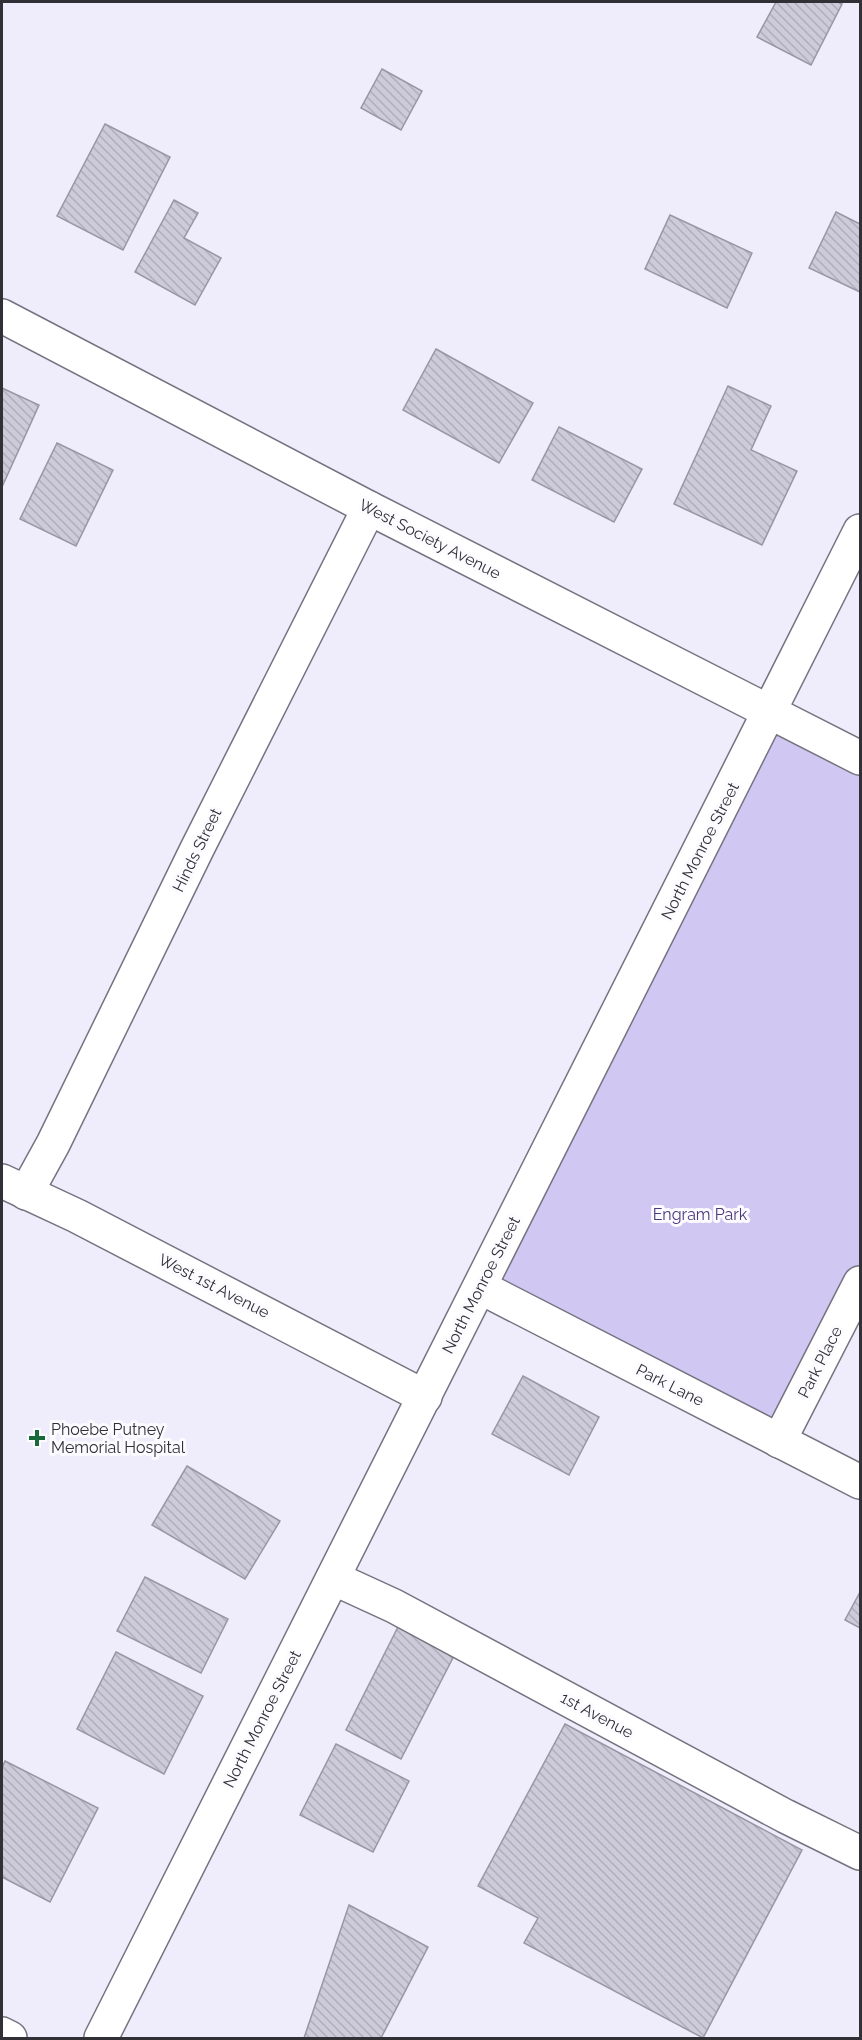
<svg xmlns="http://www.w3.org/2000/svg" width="862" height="2040" viewBox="0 0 862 2040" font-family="Raleway,sans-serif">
  <defs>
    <pattern id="building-back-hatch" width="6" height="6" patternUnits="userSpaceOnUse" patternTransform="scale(1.5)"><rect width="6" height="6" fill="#cdcad9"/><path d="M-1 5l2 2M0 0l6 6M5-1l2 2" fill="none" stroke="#b0aebb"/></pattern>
  </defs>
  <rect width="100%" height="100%" fill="#efecfc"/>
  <path fill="#d0c7f3" d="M 770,716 L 860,760 L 860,1276 L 777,1436 L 484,1285 Z"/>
  <g fill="url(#building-back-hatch)" stroke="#9996a4" stroke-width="1.5">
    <path d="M 776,2 L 838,2 L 842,4 L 811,65 L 757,37 Z"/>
    <path d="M 382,69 L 422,91 L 401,130 L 361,108 Z"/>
    <path d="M 105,124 L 170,157 L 123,250 L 57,216 Z"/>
    <path d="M 174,200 L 198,213 L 184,238 L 221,258 L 195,305 L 135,272 Z"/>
    <path d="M 836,212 L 860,224 L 860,292 L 809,268 Z"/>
    <path d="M 670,215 L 752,253 L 727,308 L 645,269 Z"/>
    <path d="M 436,349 L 533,403 L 499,463 L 403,410 Z"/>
    <path d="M 728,386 L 771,406 L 751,450 L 797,471 L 762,545 L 674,504 Z"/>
    <path d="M 2,388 L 39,405 L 2,487 Z"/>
    <path d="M 559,427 L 642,469 L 614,522 L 532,480 Z"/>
    <path d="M 57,443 L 113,470 L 76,546 L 20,519 Z"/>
    <path d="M 523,1376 L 599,1417 L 569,1475 L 492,1434 Z"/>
    <path d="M 187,1466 L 280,1521 L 245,1579 L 152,1525 Z"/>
    <path d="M 145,1577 L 228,1619 L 201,1673 L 117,1631 Z"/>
    <path d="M 860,1592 L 860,1628 L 845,1620 Z"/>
    <path d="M 404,1615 L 460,1644 L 401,1759 L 346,1730 Z"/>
    <path d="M 116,1652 L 203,1696 L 164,1774 L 77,1729 Z"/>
    <path d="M 565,1724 L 802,1850 L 703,2038 L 524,1943 L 538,1918 L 478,1886 Z"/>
    <path d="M 336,1744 L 409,1781 L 373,1852 L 300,1815 Z"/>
    <path d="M 5,1761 L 98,1808 L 50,1902 L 2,1877 L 2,1768 Z"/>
    <path d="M 349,1905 L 428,1947 L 381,2038 L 304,2038 Z"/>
  </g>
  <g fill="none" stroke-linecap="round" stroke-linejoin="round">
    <defs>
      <g id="street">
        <path d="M 2,1181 L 77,1216 L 425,1397"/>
        <path d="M 26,1193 L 53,1144 L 197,849 L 369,508"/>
        <path d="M 480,1287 L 860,1482"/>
        <path d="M 779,1441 L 860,1283"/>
        <path d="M 333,1578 L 394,1606 L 785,1816 L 860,1853"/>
        <path d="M 2,2034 L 10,2038"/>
      </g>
      <g id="secondary">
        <path d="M 2,316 L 369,508 L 860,758"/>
        <path d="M 101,2038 L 860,531"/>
      </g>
    </defs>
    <use href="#street" stroke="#767380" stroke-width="36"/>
    <use href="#secondary" stroke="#767380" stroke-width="36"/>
    <use href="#street" stroke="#fff" stroke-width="33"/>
    <use href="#secondary" stroke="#fff" stroke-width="33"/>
  </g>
  <path fill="#196a3a" stroke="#fcfbff" stroke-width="2" d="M34 1429h6v6h6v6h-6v6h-6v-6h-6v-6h6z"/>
  <g text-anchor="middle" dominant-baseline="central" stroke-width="6" stroke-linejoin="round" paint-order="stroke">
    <g font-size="16" fill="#313036" stroke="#fcfbff">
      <text transform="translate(430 539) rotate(27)">West Society Avenue</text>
      <text transform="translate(197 850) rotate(-64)">Hinds Street</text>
      <text transform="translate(700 851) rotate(-63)">North Monroe Street</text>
      <text transform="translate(481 1285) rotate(-63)">North Monroe Street</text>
      <text transform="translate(214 1286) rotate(27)">West 1st Avenue</text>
      <text transform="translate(820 1362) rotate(-63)">Park Place</text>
      <text transform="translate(670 1385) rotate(27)">Park Lane</text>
      <text transform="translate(597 1715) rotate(28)">1st Avenue</text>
      <text transform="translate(262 1719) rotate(-63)">North Monroe Street</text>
    </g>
    <g font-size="16" fill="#4b377a" stroke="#fcfbff">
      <text x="700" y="1214">Engram Park</text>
    </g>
    <g font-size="16" fill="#313036" stroke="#fcfbff" text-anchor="start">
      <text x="51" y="1429">Phoebe Putney<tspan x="51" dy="18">Memorial Hospital</tspan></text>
    </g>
  </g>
  <rect width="862" height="2040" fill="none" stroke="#313036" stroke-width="6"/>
</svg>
